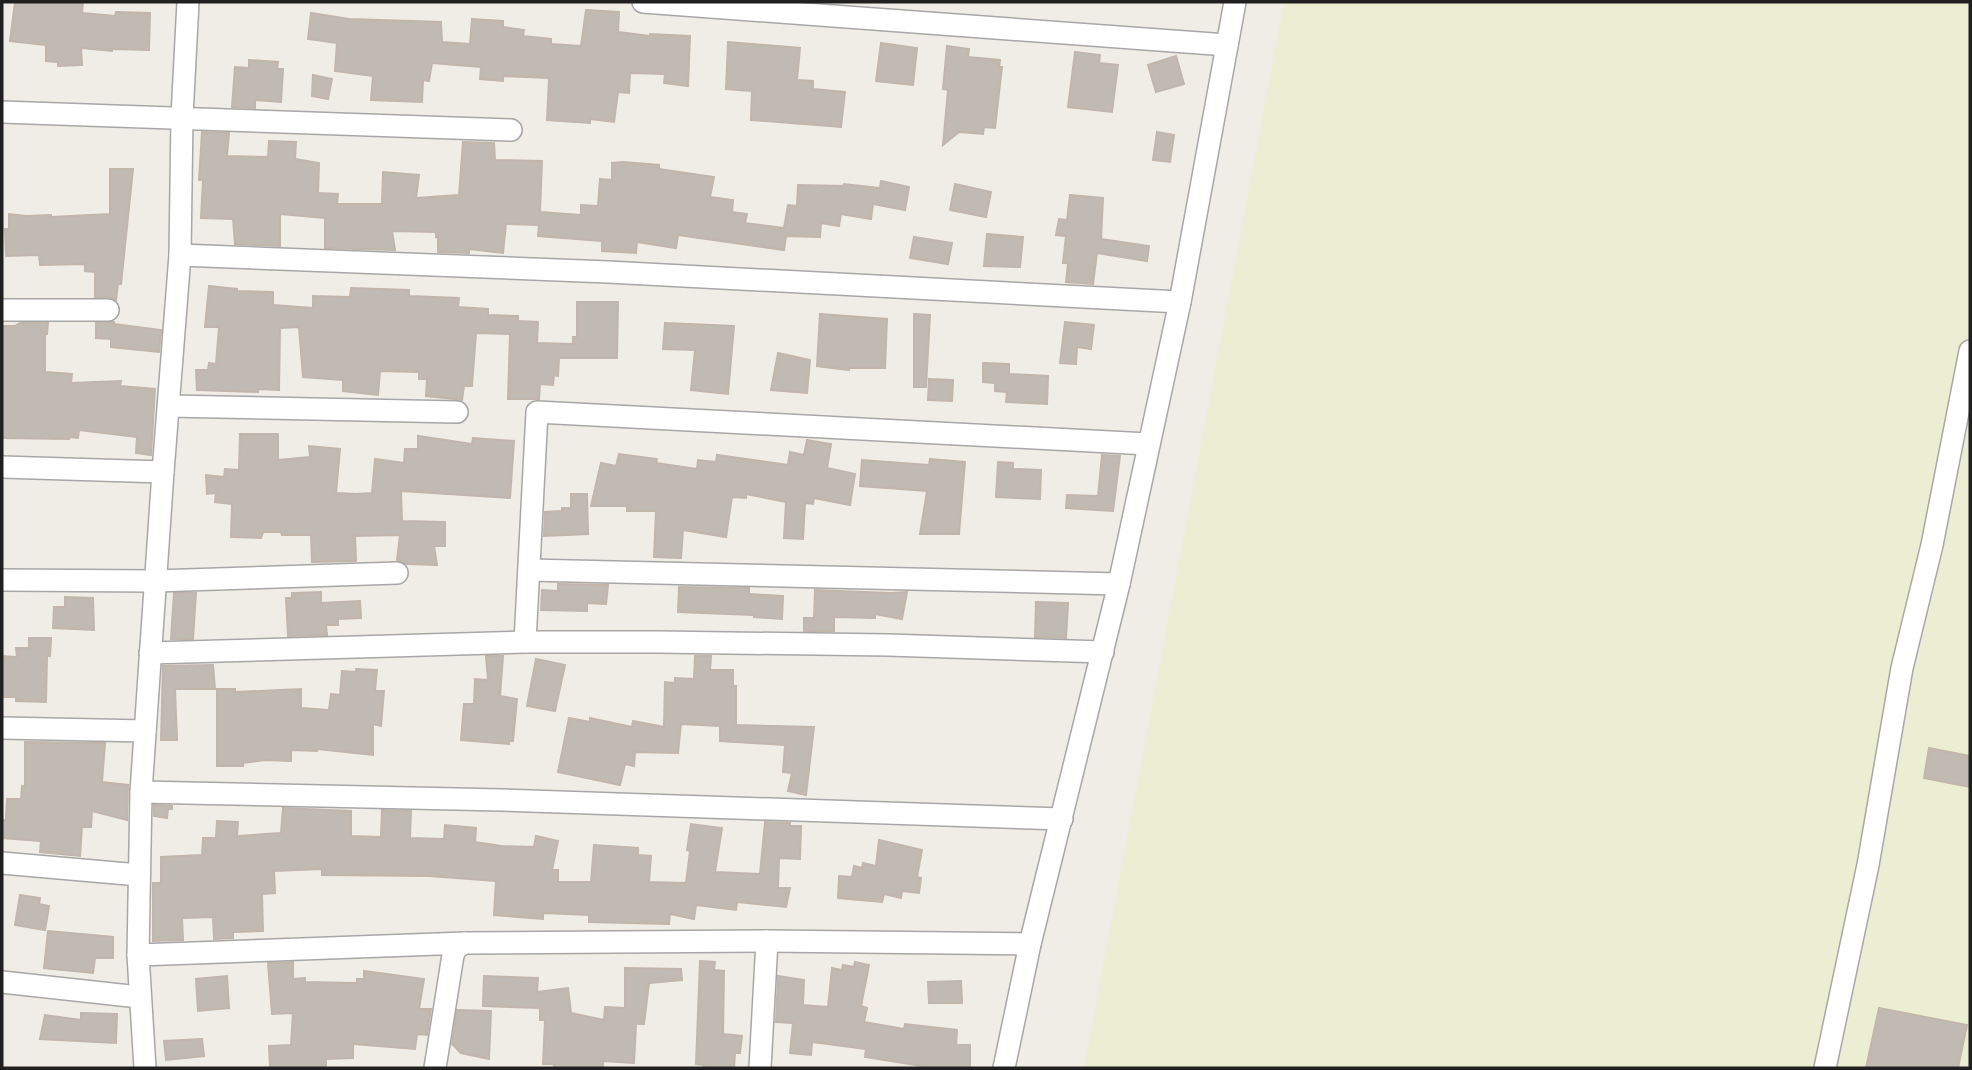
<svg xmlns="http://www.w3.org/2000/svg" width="1972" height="1070" viewBox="0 0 1972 1070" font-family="'DejaVu Sans',sans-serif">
  <rect width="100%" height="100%" fill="#f0ede7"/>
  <path fill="#eceed3" d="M 1284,2 L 1970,2 L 1970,1068 L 1084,1068 Z"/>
  <g fill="#c1bab3" stroke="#c2b5aa" stroke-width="2">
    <path d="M 15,2 L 83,2 L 82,13 L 115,16 L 116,12 L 150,13 L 149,50 L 112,49 L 112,51 L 81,48 L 82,65 L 58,66 L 58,62 L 46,61 L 46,45 L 10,41 Z"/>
    <path d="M 586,10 L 619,12 L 618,32 L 650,36 L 650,34 L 690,36 L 688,86 L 664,83 L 665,74 L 630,73 L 629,93 L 618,92 L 614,122 L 590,119 L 590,123 L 547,120 L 549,78 L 503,76 L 503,81 L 480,79 L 481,67 L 432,63 L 429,81 L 423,80 L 422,102 L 371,100 L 373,76 L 335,71 L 337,43 L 308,39 L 311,13 L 349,19 L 441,22 L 442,42 L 470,44 L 472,19 L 503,21 L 503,27 L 524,30 L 523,36 L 551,39 L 551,44 L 581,46 Z"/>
    <path d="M 728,42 L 800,48 L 797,80 L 813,81 L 813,89 L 845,92 L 841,127 L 751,120 L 752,91 L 726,89 Z"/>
    <path d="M 881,43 L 917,48 L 913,85 L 876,81 Z"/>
    <path d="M 947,46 L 969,49 L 968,57 L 1000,60 L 999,67 L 1002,67 L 995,128 L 984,127 L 983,134 L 959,132 L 943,145 L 948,90 L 943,89 Z"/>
    <path d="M 1075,52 L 1100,55 L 1099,63 L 1118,65 L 1112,112 L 1068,107 Z"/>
    <path d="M 1176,56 L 1184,84 L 1156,92 L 1148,65 Z"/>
    <path d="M 249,60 L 278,62 L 277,69 L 283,69 L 281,102 L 255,100 L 255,108 L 232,107 L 235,67 L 249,68 Z"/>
    <path d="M 313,75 L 332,79 L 328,99 L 312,96 Z"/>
    <path d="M 202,132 L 229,133 L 227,156 L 268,157 L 269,141 L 296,142 L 295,159 L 319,163 L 318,193 L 338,194 L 337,204 L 382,204 L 383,172 L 419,175 L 416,198 L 459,195 L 463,142 L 494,143 L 495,160 L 542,161 L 540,212 L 581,215 L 581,205 L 598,206 L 600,179 L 612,180 L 612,163 L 623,162 L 659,165 L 659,169 L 714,177 L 710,197 L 733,200 L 732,212 L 747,214 L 745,223 L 784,228 L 788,205 L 797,206 L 798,185 L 843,186 L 844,184 L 880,188 L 881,181 L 909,187 L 905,210 L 873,204 L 871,219 L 841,214 L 839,226 L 821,223 L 820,237 L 786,236 L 784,250 L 678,235 L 676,248 L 637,242 L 636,253 L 602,251 L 602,241 L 538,236 L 539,225 L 506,224 L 503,253 L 469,249 L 469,253 L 438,252 L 438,236 L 436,237 L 436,232 L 392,231 L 395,250 L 325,248 L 325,218 L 280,214 L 280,246 L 235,244 L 233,219 L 201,218 L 203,180 L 199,180 Z"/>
    <path d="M 1157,132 L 1174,135 L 1170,162 L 1153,160 Z"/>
    <path d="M 110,169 L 133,169 L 121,284 L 118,284 L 116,300 L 109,297 L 95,297 L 95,272 L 85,271 L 85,264 L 40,265 L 39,255 L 6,256 L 5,229 L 9,229 L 9,214 L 26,216 L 51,215 L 51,217 L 110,214 Z"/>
    <path d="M 955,184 L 991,192 L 986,217 L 950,210 Z"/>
    <path d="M 1070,195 L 1103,198 L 1101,239 L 1149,246 L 1147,261 L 1097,253 L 1093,284 L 1066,282 L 1068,263 L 1063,263 L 1066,236 L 1056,235 L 1059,219 L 1067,220 Z"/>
    <path d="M 987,234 L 1023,237 L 1020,267 L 984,266 Z"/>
    <path d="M 914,237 L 952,243 L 948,264 L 910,258 Z"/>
    <path d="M 209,286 L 237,289 L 237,291 L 273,292 L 273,305 L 313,308 L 313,296 L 350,297 L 351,288 L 409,290 L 409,296 L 459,298 L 458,307 L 488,309 L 488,315 L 518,316 L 518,321 L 538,322 L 537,343 L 573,344 L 573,337 L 577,337 L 577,302 L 618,302 L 617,358 L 559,358 L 558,376 L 554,375 L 553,385 L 540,384 L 539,399 L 508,399 L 510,334 L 476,333 L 472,386 L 464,386 L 462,400 L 426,396 L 427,379 L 419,379 L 419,372 L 380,371 L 378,395 L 343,391 L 343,380 L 303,377 L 299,327 L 280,328 L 279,390 L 258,389 L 258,392 L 197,390 L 196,370 L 208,370 L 209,363 L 216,364 L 219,327 L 205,327 Z"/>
    <path d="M 820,314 L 887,319 L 885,368 L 849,368 L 849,370 L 817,366 Z"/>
    <path d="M 914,314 L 930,315 L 926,387 L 914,387 Z"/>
    <path d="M 114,322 L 114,324 L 161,330 L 159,352 L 111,347 L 111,339 L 96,338 L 96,323 Z"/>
    <path d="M 1065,322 L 1094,325 L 1091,349 L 1077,347 L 1076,364 L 1060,363 Z"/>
    <path d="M 20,323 L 48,323 L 47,334 L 45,334 L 45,372 L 72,374 L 71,383 L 121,381 L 120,386 L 155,389 L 151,455 L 136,453 L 137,437 L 79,430 L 78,438 L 69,437 L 69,439 L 2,438 L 2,326 L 15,326 Z"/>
    <path d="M 665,323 L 734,326 L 728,394 L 691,390 L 695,350 L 663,349 Z"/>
    <path d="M 778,353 L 810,360 L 807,393 L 771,390 Z"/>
    <path d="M 983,363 L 1009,364 L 1009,374 L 1048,376 L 1047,404 L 1006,402 L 1007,392 L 995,391 L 995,383 L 983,382 Z"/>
    <path d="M 929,379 L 953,380 L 952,401 L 928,400 Z"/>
    <path d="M 240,434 L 278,434 L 278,460 L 310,457 L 309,446 L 340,449 L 336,493 L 356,494 L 372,493 L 375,459 L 404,463 L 405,449 L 418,449 L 418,436 L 472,444 L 473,438 L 514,441 L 510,498 L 401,491 L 402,521 L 445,522 L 445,546 L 434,546 L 437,565 L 406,564 L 397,560 L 400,535 L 355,536 L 356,561 L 312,562 L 311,535 L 282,535 L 281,532 L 263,532 L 261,538 L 231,537 L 232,504 L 215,502 L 216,493 L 207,494 L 206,475 L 224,477 L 225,469 L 239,470 Z"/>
    <path d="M 807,440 L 831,444 L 827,468 L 855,474 L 850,505 L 814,498 L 813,504 L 805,503 L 803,539 L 784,538 L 786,502 L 746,494 L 746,498 L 732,497 L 726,537 L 683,530 L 681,558 L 654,557 L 656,511 L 627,511 L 627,506 L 591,506 L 601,463 L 616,466 L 619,454 L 657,459 L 656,463 L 697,469 L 698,460 L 716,462 L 717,455 L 788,465 L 790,452 L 804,455 Z"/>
    <path d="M 1102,455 L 1120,456 L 1113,511 L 1066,508 L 1067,495 L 1098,496 Z"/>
    <path d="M 930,459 L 965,462 L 959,534 L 920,534 L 927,491 L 860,486 L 862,460 L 929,465 Z"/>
    <path d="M 998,462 L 1013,463 L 1013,469 L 1041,470 L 1040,499 L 996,497 Z"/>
    <path d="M 571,494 L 587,494 L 588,534 L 544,536 L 545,512 L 562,511 L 562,508 L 571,508 Z"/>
    <path d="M 558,584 L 608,585 L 606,604 L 587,603 L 587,611 L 541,610 L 542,590 L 558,591 Z"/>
    <path d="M 679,587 L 749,588 L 749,594 L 783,596 L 782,619 L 754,617 L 754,615 L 678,612 Z"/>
    <path d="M 815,590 L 891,593 L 907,592 L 902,619 L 875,614 L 875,618 L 834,617 L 834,631 L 804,631 L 804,618 L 814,618 Z"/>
    <path d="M 321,592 L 321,603 L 360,601 L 361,618 L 338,619 L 338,625 L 326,625 L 327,635 L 288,636 L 286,598 L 292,598 L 292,593 Z"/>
    <path d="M 174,593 L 196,593 L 193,639 L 171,639 Z"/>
    <path d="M 65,597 L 93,598 L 94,630 L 53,628 L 54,607 L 65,607 Z"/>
    <path d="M 1036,602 L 1068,603 L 1066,638 L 1035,637 Z"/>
    <path d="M 29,638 L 51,638 L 50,656 L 47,656 L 46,702 L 16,701 L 16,697 L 2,697 L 2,656 L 17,657 L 16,648 L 29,648 Z"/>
    <path d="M 486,656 L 503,656 L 500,696 L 517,699 L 513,741 L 509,741 L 509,744 L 461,740 L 464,704 L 474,704 L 475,679 L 488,680 Z"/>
    <path d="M 695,656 L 711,656 L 710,670 L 733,670 L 733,686 L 736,686 L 736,725 L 814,727 L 806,795 L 788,791 L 792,773 L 783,772 L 785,745 L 720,741 L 720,726 L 681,724 L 678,753 L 635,752 L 634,766 L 625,764 L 620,785 L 558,772 L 569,718 L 590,722 L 590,718 L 632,727 L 633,721 L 664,727 L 665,682 L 675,683 L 675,678 L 694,679 Z"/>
    <path d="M 536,659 L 565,665 L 555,711 L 527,706 Z"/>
    <path d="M 213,665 L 215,689 L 175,689 L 177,740 L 161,740 L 163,666 Z"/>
    <path d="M 356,669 L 377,670 L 375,691 L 384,691 L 381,726 L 373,724 L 373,755 L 317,749 L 317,751 L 291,750 L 291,761 L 265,760 L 243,763 L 243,766 L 217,766 L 217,689 L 235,689 L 235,692 L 301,689 L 301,708 L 329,710 L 331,694 L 340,695 L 342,671 L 356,672 Z"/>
    <path d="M 25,742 L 105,743 L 102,782 L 128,785 L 127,820 L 92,811 L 91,827 L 82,827 L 80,856 L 40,852 L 41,841 L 2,838 L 2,820 L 6,820 L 7,799 L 21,799 L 22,786 L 25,786 Z"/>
    <path d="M 1929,748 L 1970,756 L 1970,787 L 1924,778 Z"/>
    <path d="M 154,805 L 172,806 L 172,809 L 168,809 L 167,818 L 154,816 Z"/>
    <path d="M 283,808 L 351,811 L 351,836 L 381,837 L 382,810 L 411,811 L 410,838 L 444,839 L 445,825 L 476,828 L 475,842 L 501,846 L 534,847 L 536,836 L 558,841 L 552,870 L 558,870 L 558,882 L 591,882 L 594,845 L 638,848 L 638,855 L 651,856 L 649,882 L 686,883 L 690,851 L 687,850 L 691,824 L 722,828 L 715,872 L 760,874 L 765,822 L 790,823 L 790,826 L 801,826 L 800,859 L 779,858 L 778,888 L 790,888 L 786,907 L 737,902 L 736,910 L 696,905 L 694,919 L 670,914 L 669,924 L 589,922 L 589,915 L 543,913 L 543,919 L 494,915 L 496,881 L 429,876 L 322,875 L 322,869 L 274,871 L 275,893 L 262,894 L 263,931 L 233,932 L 233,938 L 214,939 L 213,917 L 182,918 L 183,940 L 153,941 L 153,883 L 161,883 L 161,857 L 202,855 L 203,838 L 216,838 L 217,821 L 238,822 L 237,836 L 281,833 Z"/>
    <path d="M 879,840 L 922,850 L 917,877 L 921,878 L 919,893 L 902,891 L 901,898 L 884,894 L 882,902 L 838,898 L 839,876 L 852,877 L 854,866 L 862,868 L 863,863 L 876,866 Z"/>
    <path d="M 20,895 L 40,898 L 39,904 L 49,906 L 45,930 L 15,925 Z"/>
    <path d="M 48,931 L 113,937 L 113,958 L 95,958 L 93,973 L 44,968 Z"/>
    <path d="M 700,961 L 715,962 L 714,970 L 724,971 L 723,1034 L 742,1036 L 740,1053 L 735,1053 L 734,1068 L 704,1068 L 704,1065 L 696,1064 Z"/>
    <path d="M 293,962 L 293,979 L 305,978 L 305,982 L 357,983 L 357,979 L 364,979 L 364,971 L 424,979 L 419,1009 L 431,1009 L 427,1035 L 417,1034 L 415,1049 L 353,1044 L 353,1058 L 326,1059 L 326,1068 L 270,1068 L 269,1046 L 291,1045 L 293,1013 L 272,1014 L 268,963 Z"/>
    <path d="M 855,962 L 869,965 L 861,1006 L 867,1008 L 864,1022 L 904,1029 L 905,1024 L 957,1030 L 956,1045 L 970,1045 L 970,1068 L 922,1068 L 922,1066 L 865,1057 L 866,1049 L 812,1042 L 811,1055 L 790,1053 L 793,1023 L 776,1022 L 778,976 L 804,980 L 803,1005 L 828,1007 L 832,968 L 842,970 L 843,965 L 854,967 Z"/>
    <path d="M 625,968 L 681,969 L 682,980 L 649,983 L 644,1024 L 636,1024 L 634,1063 L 603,1061 L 603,1068 L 554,1068 L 554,1064 L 543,1064 L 545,1020 L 540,1020 L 540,1008 L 483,1006 L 484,976 L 538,978 L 537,992 L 568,988 L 571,1013 L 604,1020 L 605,1007 L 625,1008 Z"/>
    <path d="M 227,976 L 229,1008 L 198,1011 L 196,979 Z"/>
    <path d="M 961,981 L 962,1003 L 929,1003 L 928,982 Z"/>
    <path d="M 1879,1008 L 1967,1025 L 1958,1068 L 1866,1068 Z"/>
    <path d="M 457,1010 L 491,1011 L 489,1059 L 461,1053 L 452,1044 Z"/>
    <path d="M 81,1013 L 117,1014 L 116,1043 L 40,1039 L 45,1015 L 81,1020 Z"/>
    <path d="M 202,1039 L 204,1056 L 166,1060 L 164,1041 Z"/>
  </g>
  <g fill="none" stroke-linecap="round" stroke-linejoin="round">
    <defs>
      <g id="street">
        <path d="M 643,2 L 1227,45"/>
        <path d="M 2,112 L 511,130"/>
        <path d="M 180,255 L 608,272 L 1180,302"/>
        <path d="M 2,310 L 108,310"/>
        <path d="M 169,406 L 457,412"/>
        <path d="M 2,467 L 163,472"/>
        <path d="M 529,570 L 1119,584"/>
        <path d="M 2,580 L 155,581 L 397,573"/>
        <path d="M 525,642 L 537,412 L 1148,444"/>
        <path d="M 150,653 L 525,642 L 658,642 L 888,645 L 1103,652"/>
        <path d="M 2,728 L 145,731"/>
        <path d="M 141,792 L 501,800 L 1062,819"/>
        <path d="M 2,863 L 139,875"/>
        <path d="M 138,955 L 465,943"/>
        <path d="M 2,982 L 139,997"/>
        <path d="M 145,1068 L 138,955 L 141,792 L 163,472 L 180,255 L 182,116 L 188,2"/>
        <path d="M 435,1068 L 453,955 L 457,947 L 465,943 L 767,941 L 1030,944"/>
        <path d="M 760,1068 L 767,941"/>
        <path d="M 1004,1068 L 1030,944 L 1119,584 L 1180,302 L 1235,2"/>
        <path d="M 1825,1068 L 1868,865 L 1902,668 L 1932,545 L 1970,351"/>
      </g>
    </defs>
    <use href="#street" stroke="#a7a7a7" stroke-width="24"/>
    <use href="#street" stroke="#fff" stroke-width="21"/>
  </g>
  <rect width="1972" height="1070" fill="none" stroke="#202020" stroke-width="7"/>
</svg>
